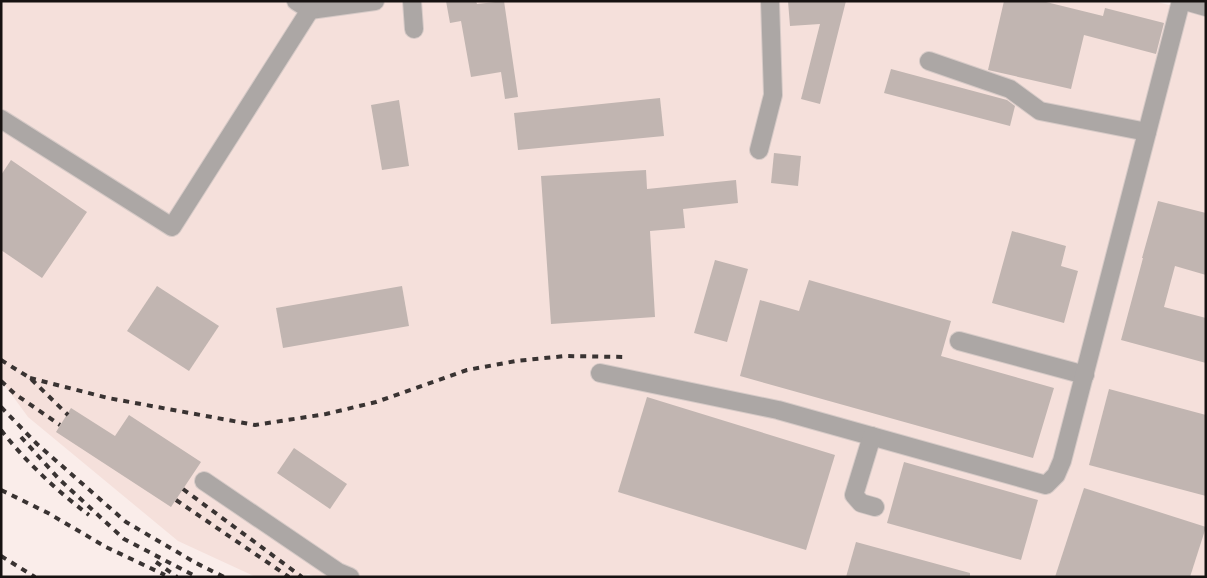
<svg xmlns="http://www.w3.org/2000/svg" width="1207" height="578" viewBox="0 0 1207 578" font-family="Barlow,sans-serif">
  <rect width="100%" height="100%" fill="#faedea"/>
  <path fill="#f5e0db" d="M 1,1 L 1153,1 L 1206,14 L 1206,577 L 317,577 L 308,574 L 300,577 L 256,577 L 178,541 L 28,417 L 1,380 Z"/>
  <g fill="#c1b5b1">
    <path d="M 446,1 L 476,1 L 477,4 L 504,1 L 518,97 L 505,99 L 501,72 L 471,77 L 461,21 L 450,23 Z"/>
    <path d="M 788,1 L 846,1 L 820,104 L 801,99 L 820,24 L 790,26 Z"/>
    <path d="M 1004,1 L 1042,1 L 1103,16 L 1105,8 L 1164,23 L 1156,54 L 1084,35 L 1071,89 L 988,70 Z"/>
    <path d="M 891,69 L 1007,100 L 1015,106 L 1010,126 L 884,93 Z"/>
    <path d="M 660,98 L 664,136 L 518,150 L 514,113 Z"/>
    <path d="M 399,100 L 409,166 L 382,170 L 371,105 Z"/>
    <path d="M 774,153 L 801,156 L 798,186 L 771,183 Z"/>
    <path d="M 11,160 L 87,212 L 42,278 L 1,250 L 1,175 Z"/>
    <path d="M 646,170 L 647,189 L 736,180 L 738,203 L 683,209 L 685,228 L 650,231 L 655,317 L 551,324 L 541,176 Z"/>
    <path d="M 1158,201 L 1206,213 L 1206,275 L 1175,266 L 1164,307 L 1206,318 L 1206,363 L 1121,340 L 1143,258 L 1142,258 Z"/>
    <path d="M 1012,231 L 1066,246 L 1061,266 L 1078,271 L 1064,323 L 992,303 Z"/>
    <path d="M 715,260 L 748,269 L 727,342 L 694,333 Z"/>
    <path d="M 809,280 L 951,321 L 941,356 L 1054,388 L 1033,458 L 740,376 L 760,300 L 799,311 Z"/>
    <path d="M 157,286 L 219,326 L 189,371 L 127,331 Z"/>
    <path d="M 402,286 L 409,326 L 283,348 L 276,308 Z"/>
    <path d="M 1109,389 L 1206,415 L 1206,496 L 1089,465 Z"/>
    <path d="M 647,397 L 835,455 L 806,550 L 618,492 Z"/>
    <path d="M 71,408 L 115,436 L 129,415 L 201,462 L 171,507 L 56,432 Z"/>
    <path d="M 294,448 L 347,484 L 330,509 L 277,473 Z"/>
    <path d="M 904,462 L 1038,500 L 1021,560 L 887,523 Z"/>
    <path d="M 1084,488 L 1206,527 L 1190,577 L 1055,577 Z"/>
    <path d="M 856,542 L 970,573 L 970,577 L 846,577 Z"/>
  </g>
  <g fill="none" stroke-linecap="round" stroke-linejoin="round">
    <defs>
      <g id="minor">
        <path d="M 296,1 L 310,10 L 375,1"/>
        <path d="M 412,1 L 414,29"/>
        <path d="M 1185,1 L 1206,7"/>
        <path d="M 929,61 L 1010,89 L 1040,111 L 1147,132"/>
        <path d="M 1,119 L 172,227 L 310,10"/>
        <path d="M 759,150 L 773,95 L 770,1"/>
        <path d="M 959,341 L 1085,375"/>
        <path d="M 600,373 L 778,410 L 1046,485 L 1056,475 L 1062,461 L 1181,1"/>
        <path d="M 872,436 L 854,495 L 861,503 L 875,507"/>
        <path d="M 204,481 L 338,572 L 350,577"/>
      </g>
    </defs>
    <use href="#minor" stroke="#d6cac7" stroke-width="20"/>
    <use href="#minor" stroke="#aca7a5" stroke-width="18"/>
    <g stroke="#393332" stroke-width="4" stroke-dasharray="6 6" stroke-linecap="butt">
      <path d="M 1,360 L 30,378 L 68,415"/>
      <path d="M 30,378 L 108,398 L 255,425 L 326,414 L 376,402 L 467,370 L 516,361 L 565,356 L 624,357"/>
      <path d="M 1,381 L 15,394 L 60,425"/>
      <path d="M 1,407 L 37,444 L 126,522 L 196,563 L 224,577"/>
      <path d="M 1,430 C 25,461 58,492 89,515"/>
      <path d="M 21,437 L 59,479 L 124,539 L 197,577"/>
      <path d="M 183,489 L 302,577"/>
      <path d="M 1,490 L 48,513 L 106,547 L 165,575"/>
      <path d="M 176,500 L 289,577"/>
      <path d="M 1,556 L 35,577"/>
      <path d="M 156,562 L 177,577"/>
    </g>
  </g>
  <rect width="1207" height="578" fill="none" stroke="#161211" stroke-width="5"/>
</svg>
